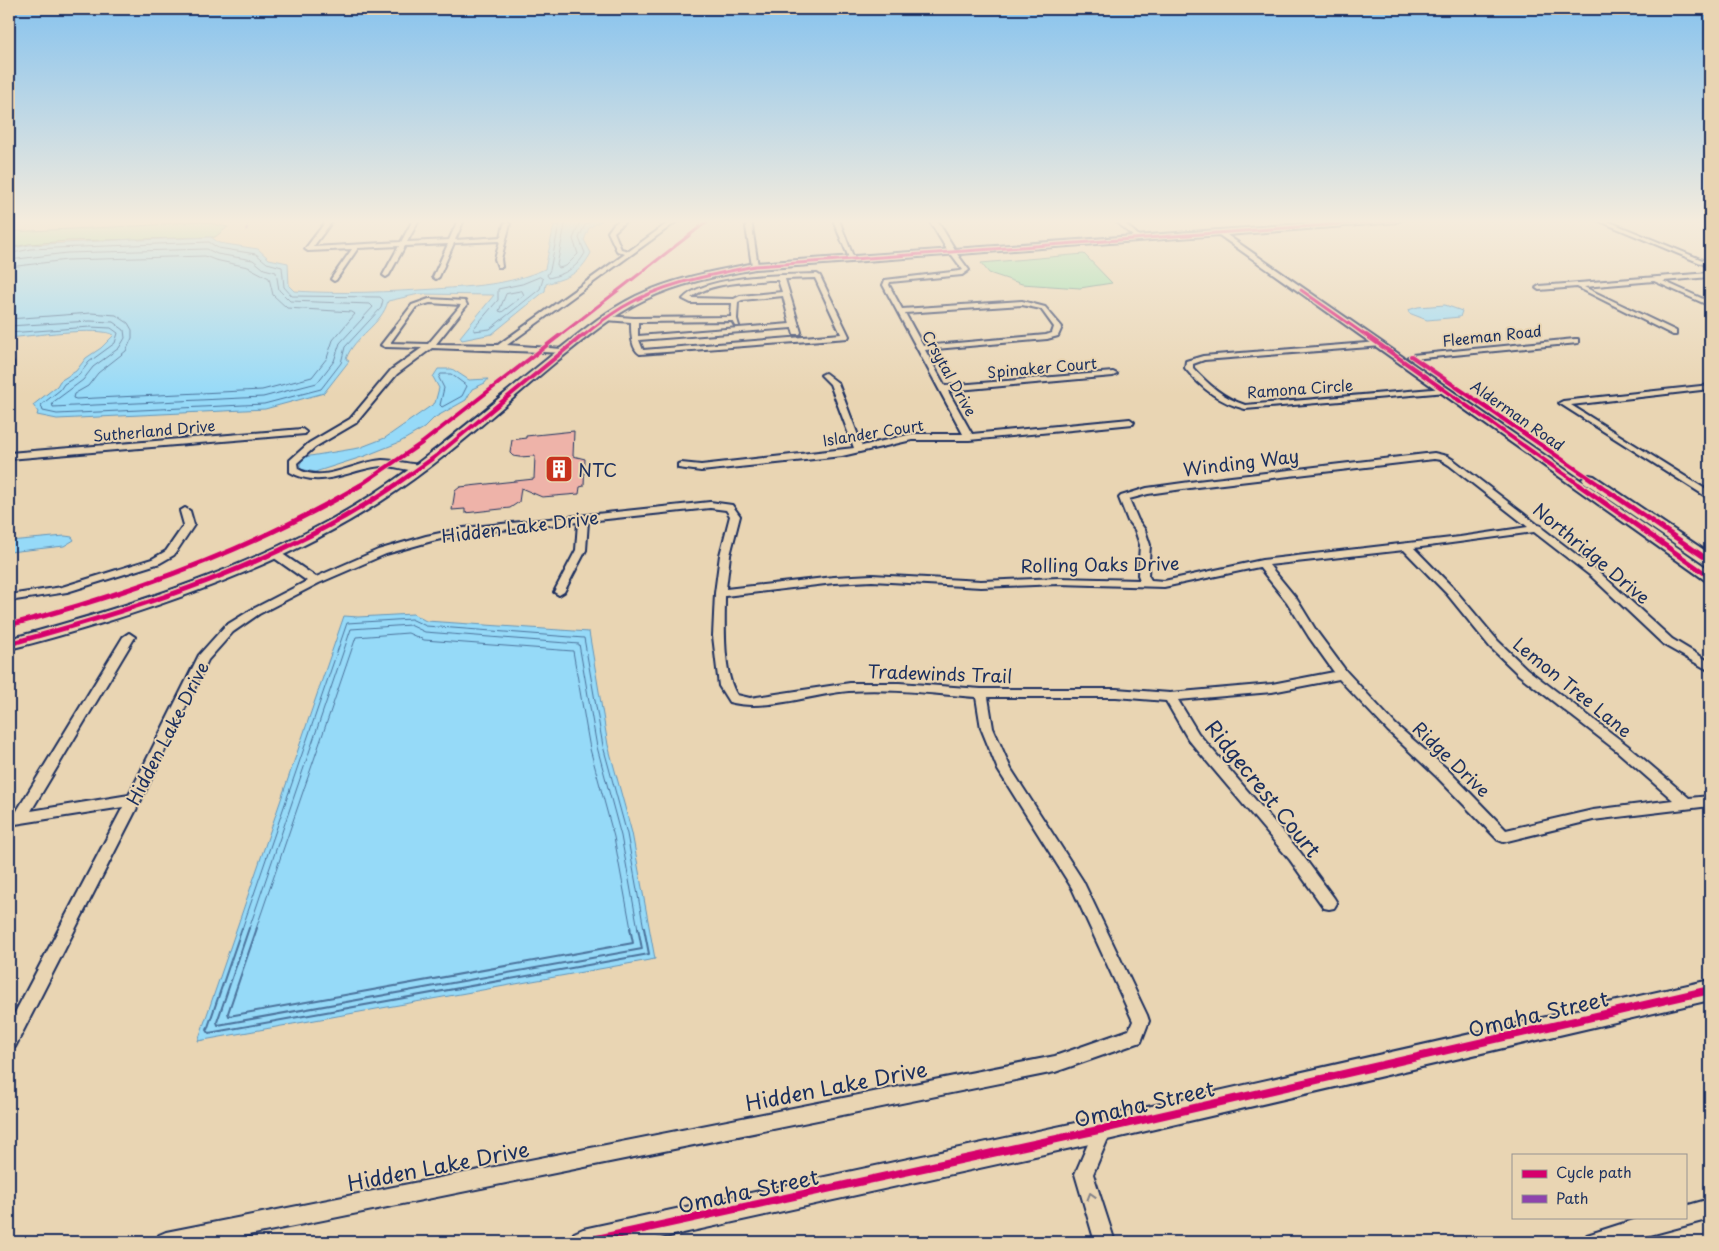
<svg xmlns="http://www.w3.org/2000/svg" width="1719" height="1251" viewBox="0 0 1719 1251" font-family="'Playpen Sans',sans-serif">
  <rect width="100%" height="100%" fill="#e9d5b3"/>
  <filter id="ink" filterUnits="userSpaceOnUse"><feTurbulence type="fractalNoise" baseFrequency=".02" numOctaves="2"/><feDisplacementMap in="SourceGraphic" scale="10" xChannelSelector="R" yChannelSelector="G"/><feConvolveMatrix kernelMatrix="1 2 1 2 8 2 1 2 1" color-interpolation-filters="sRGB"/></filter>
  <g filter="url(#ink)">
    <g fill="#96deac" stroke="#588685">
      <path d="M 198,221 L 228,227 L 215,237 L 68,241 L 29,244 L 9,248 L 9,232 L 154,225 Z"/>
      <path d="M 1084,254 L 1112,283 L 1080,288 L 1022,284 L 989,273 L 981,263 Z"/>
    </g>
    <g fill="#96daf8" stroke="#6596ba">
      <path d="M 555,220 L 602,220 L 589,228 L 584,240 L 591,253 C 579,275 569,277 546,284 L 545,291 L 492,334 L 462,340 L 460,337 L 494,295 L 419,294 L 388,301 C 382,325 354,336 346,359 L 349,361 L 324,393 L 265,409 L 57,419 L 37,415 L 38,412 L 33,405 L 57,386 L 60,381 L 76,371 L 86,358 L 101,348 L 114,335 C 100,326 29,336 9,338 L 9,249 L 29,245 L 136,239 L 139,240 L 211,237 L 219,243 L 258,249 L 269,259 L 288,263 L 289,286 L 294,291 C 342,294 388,292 436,289 C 475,286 509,285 545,269 Z"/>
      <path d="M 1445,305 L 1462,311 L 1460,317 L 1427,320 L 1409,313 L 1408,310 L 1418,307 Z"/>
      <path d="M 438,369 L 452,369 L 469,380 L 488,379 L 485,383 L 472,389 L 466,400 L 434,418 L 424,428 L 400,442 L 365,456 L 315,472 L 300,469 L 300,464 L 304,457 L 359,448 L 385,438 L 435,403 L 439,388 L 433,377 Z"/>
      <path d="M 65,536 L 72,537 L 74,540 L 64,546 L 9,552 L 9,541 Z"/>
      <path d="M 413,614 L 426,621 L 589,632 L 608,745 L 632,833 L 655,959 L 198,1041 L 344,616 L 358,617 Z"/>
    </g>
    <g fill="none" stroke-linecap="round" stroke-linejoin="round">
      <g stroke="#4c739c" stroke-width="1">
        <path d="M 560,220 L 550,270 L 547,275 L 549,278 C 565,274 577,268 585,253 L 579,238 L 585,225 L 592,220"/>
        <path d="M 566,220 L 557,265 L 559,268 L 566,266 L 578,254 L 573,239 L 581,220"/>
        <path d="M 9,254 L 30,249 L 209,242 L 218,248 L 256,254 L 267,263 L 282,267 L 284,287 L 292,296 L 380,297 L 383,300 L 381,308 L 345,347 L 341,363 L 321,389 L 264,404 L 57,414 L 43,411 L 41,405 L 60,390 L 64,384 L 79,375 L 89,362 L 115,343 L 118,333 L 111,328 L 90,327 L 9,333"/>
        <path d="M 9,260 L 67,253 L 207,249 L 217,254 L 253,260 L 264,269 L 276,272 L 279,290 L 290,301 L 370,304 L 373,307 L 340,343 L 334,361 L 317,383 L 263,397 L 53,407 L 52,403 L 83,380 L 93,367 L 119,348 L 125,338 L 124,330 L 113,322 L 90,321 L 9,326"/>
        <path d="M 9,267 L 67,260 L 205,256 L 215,260 L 248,267 L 269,278 L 273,295 L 287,308 L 352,312 L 355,314 L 333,340 L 327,358 L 312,377 L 262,390 L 76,399 L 73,398 L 74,394 L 88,386 L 98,373 L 126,351 L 132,338 L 132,330 L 128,323 L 116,315 L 91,313 L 9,319"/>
        <path d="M 540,277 L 543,279 L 540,289 L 490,329 L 474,331 L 474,328 L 498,300 L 498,289 L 522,284 Z"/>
        <path d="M 522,291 L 524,295 L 502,312 L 499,311 L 506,294 Z"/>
        <path d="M 441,374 L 451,374 L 467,386 L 462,396 L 442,407 L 440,405 L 444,388 L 439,378 Z"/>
        <path d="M 242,929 L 347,623 L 411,619 L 426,626 L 584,638 L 603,746 L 627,834 L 644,929"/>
        <path d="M 249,929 L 351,629 L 410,625 L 425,632 L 579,644 L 597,747 L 621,836 L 638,929"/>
        <path d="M 256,929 L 356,637 L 408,633 L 424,640 L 573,651 L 590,749 L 614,837 L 631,929"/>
      </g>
      <g stroke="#4c739c" stroke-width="2">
        <path d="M 242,928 L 207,1030 L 209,1033 L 649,954 L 644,928"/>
        <path d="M 249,928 L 217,1022 L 218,1025 L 642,949 L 638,928"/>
        <path d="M 257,928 L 228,1013 L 229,1016 L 633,943 L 630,928"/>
      </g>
    </g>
    <path fill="#eeb3a9" stroke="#1b2f5e" d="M 574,431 L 573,456 L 585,459 L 584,486 L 580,487 L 579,494 L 542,497 L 521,488 L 519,502 L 510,508 L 465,513 L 465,509 L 452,510 L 455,491 L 460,487 L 534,479 L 535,456 L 519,457 L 513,456 L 510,453 L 512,440 L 526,438 L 526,436 Z"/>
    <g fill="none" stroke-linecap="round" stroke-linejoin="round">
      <defs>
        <g id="minor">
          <path d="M 327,220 L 333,220 L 313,247 L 401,242 L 413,220 L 419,220 L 407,242 L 449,240 L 458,220 L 464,220 L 455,240 L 501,237 L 504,224 L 507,222 L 510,224 L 501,259 L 502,267 L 498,267 L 495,259 L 500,241 L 454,243 L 439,277 L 436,279 L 433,277 L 448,244 L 405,246 L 389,275 L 386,277 L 383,275 L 399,246 L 358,248 L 336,280 L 334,281 L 331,279 L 352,249 L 308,251 L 305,249 Z"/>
          <path d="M 620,220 L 627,220 L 614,232 L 621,249 L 629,251 L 672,220 L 679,220 L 507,345 L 563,349 L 566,349 L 566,353 L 432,348 L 397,374 L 356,423 L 315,447 L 297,463 L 298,469 C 324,484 354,462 382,460 C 395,460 408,464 421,465 L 424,466 L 424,470 C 410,473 396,465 381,466 C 350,469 321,490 290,472 L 290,460 L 309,443 L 350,419 L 391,370 L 422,348 L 385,347 L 381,345 L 412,305 L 429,299 L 465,301 L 467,305 L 436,344 L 498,345 L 625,254 L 617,251 L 608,232 L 613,225 ZM 430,303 L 461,305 L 428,344 L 390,343 L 416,307 Z"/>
          <path d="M 745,220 L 751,220 L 758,266 L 755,268 L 752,266 Z"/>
          <path d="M 833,220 L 839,220 L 854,259 L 849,258 Z"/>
          <path d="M 1115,220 L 1121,220 L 1140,237 L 1140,239 L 1136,239 Z"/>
          <path d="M 1597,220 L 1605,220 L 1710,263 L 1710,267 Z"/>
          <path d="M 950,250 L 954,250 L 969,270 L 962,275 L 890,282 L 889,285 L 902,309 L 1022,301 L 1045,307 L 1062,327 L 1058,336 L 1047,339 L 925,350 L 945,386 L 1113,372 L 1117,374 L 1113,376 L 948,391 L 972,434 L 1130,419 L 1134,422 L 1133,424 L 969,440 L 912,440 L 842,456 L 701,471 L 678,468 L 678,464 L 681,463 L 701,465 L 854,448 L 830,384 L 821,375 L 825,373 L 838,383 L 862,446 L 912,434 L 963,434 L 883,285 L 885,280 L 960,271 L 963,270 L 949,251 ZM 1022,305 L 1041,309 L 1054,327 L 1052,333 L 1046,335 L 923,346 L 905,313 Z"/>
          <path d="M 1710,273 L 1710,277 L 1663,281 L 1710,302 L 1710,306 L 1654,281 L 1584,287 L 1676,331 L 1676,335 L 1673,335 L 1577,287 L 1539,290 L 1536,288 L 1539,286 Z"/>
          <path d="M 817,274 L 820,276 L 849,336 L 848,338 L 640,354 C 631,349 631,332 631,322 L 606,320 L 603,318 L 606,316 L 634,318 L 731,317 L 732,303 L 691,303 L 683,299 C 705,275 784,275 817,274 ZM 815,278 L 841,334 L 643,350 L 639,340 L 792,328 L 794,334 L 800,334 L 801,332 L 785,279 ZM 768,280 L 778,280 L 782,292 L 740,296 L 734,299 L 691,298 C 710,282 744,283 768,280 ZM 783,296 L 790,324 L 638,336 L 638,322 L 732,321 L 735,326 L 739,326 L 737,319 L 738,302 L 742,300 Z"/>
          <path d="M 1575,339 L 1578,339 L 1578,343 L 1412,359 L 1408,357 L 1412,355 Z"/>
          <path d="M 1379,342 L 1383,344 L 1382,346 L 1204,360 L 1193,364 L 1193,368 C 1208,384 1223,398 1245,405 L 1444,388 L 1448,390 L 1447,392 L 1245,409 C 1220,403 1201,388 1185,368 L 1186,361 L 1203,356 Z"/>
          <rect x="9" y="362" width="4" height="4"/>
          <path d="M 1710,385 L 1710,389 L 1571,405 L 1710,492 L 1710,499 L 1559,403 L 1563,401 Z"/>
          <path d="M 302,429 L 306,432 L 305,434 L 9,459 L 9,453 Z"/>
          <path d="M 1434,453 L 1447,456 L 1455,461 L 1538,525 L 1541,526 L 1543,529 L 1600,573 L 1672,639 L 1710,662 L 1710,671 L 1664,645 L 1592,577 L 1534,532 L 1414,548 L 1455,590 L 1498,641 L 1527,669 L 1627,745 L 1689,798 L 1710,796 L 1710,806 L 1593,820 L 1503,842 L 1498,840 L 1437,777 L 1388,731 L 1339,679 L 1272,692 L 1178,700 L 1198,733 L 1300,852 L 1334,898 L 1337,903 L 1334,908 L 1329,909 L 1324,908 L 1290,860 L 1188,739 L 1166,701 L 1116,697 L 988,697 L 993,728 L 1011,769 L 1083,881 L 1147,1015 L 1149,1021 L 1141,1042 L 1055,1072 L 214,1242 L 156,1242 L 159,1235 L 166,1232 L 1055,1056 L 1129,1030 L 1133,1021 L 1072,888 L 998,770 L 981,728 L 976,697 C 934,694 891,688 849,691 C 812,694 765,712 729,702 L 719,686 L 713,636 L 715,593 L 720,555 L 730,516 L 726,510 L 710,508 L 588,521 L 586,550 L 564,592 L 559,595 L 554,592 L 576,550 L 578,522 L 464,534 L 432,541 L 386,554 L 319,583 L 259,614 L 233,632 L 208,660 L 141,800 L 15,1047 L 9,1049 L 9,1024 L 123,807 L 9,825 L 9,815 L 15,814 L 123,637 L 129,633 L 135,637 L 31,811 L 129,795 L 199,655 L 225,626 L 251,610 L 307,581 L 270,555 L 269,553 L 270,551 L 278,551 L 316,577 L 378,550 L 426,536 L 464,528 L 710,502 L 732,505 L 740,516 L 730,555 L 726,589 L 834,577 L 872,575 L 981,581 L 1059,578 L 1140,580 L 1138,575 L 1140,545 L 1135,530 L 1128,521 L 1119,498 L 1121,496 L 1147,488 L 1197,481 ZM 1434,459 L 1441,460 L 1449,465 L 1528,527 L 1460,537 L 1262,560 L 1164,581 L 1151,580 L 1148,575 L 1150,545 L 1145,530 L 1138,520 L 1129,499 L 1148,494 L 1197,487 ZM 1404,550 L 1447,594 L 1490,647 L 1519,675 L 1617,751 L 1673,800 L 1593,810 L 1506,830 L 1447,769 L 1396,725 L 1346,671 L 1317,632 L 1296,598 L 1269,565 ZM 1259,567 L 1287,602 L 1309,637 L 1334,672 L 1272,684 L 1170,693 L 1116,689 L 981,689 L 899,683 L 850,683 L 750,698 L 737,695 C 722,672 725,624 725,596 L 834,583 L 872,581 L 981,587 L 1059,584 L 1164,587 Z"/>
          <path d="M 185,508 L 190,511 L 194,525 L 174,555 L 160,563 L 67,592 L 9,601 L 9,595 L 62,587 L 152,559 L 166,551 L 184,525 L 180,511 Z"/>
          <path d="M 1103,1120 L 1109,1123 L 1112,1129 L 1093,1174 L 1115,1242 L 1095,1242 L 1075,1174 L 1097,1123 Z"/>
          <path d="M 1710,1199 L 1710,1219 L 1624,1242 L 1584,1242 L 1587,1235 L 1643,1217 L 1685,1217 L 1685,1206 Z"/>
        </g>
        <g id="tertiary">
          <path d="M 929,220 L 937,220 L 956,251 L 955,253 L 949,253 Z"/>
          <path d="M 1710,980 L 1710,1000 L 1103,1141 L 642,1242 L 570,1242 L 574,1233 L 583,1229 L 1103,1117 Z"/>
        </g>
        <g id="secondary">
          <path d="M 1360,220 L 1400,220 L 1396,222 L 1227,235 L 1710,570 L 1710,582 L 1705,580 L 1219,235 L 755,269 C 717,276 679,283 644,300 C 612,315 585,339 557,361 C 499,409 444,461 380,502 C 295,557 196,594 99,624 C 69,633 39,642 9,649 L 9,639 C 133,605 262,566 372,495 C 434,455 488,406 546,360 C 575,337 603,312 636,296 C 673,278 715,271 755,263 Z"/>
          <path d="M 1589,475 L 1594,476 L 1710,554 L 1710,565 L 1705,564 L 1584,482 L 1582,479 Z"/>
        </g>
      </defs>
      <use href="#minor" stroke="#1b2f5e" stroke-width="4"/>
      <use href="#tertiary" stroke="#1b2f5e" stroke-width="4"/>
      <use href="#secondary" stroke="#1b2f5e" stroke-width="4"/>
      <use href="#minor" fill="#e9d5b3" fill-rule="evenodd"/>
      <use href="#tertiary" fill="#e9d5b3" fill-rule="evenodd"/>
      <use href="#secondary" fill="#e9d5b3" fill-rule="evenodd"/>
      <path stroke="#8e44ad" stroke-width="2" stroke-dasharray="4.5 2" stroke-linecap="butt" d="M 246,231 L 249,220"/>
      <defs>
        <g id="cycleway-far3">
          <path d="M 1301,290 L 1368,337"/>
          <path d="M 558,337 L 709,220"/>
          <path d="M 582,337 C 595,326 608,316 623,307 C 663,283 710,275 755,266 L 1396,220"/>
        </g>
        <g id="cycleway-far2">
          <path d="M 1366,335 L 1581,486"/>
          <path d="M 1411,356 L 1601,486"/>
          <path d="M 359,486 L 422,443 L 560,335"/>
          <path d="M 394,486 L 436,456 L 583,335"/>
        </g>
        <g id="cycleway-far1">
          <path d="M 1579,485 L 1710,577"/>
          <path d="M 1599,485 L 1710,561"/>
          <path d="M 9,625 C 132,593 251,550 361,485"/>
          <path d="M 9,644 C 144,607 279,564 396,485"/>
        </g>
        <path id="cycleway" d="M 583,1242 L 1103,1129 L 1710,990"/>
      </defs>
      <use href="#cycleway-far3" stroke="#e9d5b3" stroke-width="5"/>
      <use href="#cycleway-far2" stroke="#e9d5b3" stroke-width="6"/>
      <use href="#cycleway-far1" stroke="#e9d5b3" stroke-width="8"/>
      <use href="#cycleway" stroke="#e9d5b3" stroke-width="11"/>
      <use href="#cycleway-far3" stroke="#d6006c" stroke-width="3"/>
      <use href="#cycleway-far2" stroke="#d6006c" stroke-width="4"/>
      <use href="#cycleway-far1" stroke="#d6006c" stroke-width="5"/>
      <use href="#cycleway" stroke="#d6006c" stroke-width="8"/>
    </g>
    <defs><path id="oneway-chevron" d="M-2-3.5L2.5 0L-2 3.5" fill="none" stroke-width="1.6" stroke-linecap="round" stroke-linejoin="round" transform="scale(1.25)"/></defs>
    <use stroke="#828288" href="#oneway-chevron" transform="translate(1091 1196) rotate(-107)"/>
  </g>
  <linearGradient id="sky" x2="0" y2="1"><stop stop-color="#87c3ee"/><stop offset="0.56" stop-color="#f5ecdd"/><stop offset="1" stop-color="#f5ecdd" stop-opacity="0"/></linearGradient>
  <rect width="1719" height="395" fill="url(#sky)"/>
  <defs>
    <symbol id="building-square" viewBox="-11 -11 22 22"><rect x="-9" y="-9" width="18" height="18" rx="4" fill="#c8321e" stroke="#e9d5b3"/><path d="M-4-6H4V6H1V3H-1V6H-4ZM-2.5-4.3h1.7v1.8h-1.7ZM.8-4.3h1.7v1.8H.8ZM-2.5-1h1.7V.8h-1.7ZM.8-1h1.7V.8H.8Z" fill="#fff"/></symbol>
  </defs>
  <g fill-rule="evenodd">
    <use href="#building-square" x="543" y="453" width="32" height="32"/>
  </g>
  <g text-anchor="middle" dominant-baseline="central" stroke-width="4" stroke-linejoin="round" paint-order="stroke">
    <g font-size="15" fill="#1b2f5e" stroke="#e9d5b3">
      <text transform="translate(1492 335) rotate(-6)">Fleeman Road</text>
      <text transform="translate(1042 367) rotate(-5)">Spinaker Court</text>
      <text transform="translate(950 373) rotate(61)">Crsytal Drive</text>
      <text transform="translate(1300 388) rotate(-4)">Ramona Circle</text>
      <text transform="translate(1518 415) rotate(35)">Alderman Road</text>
      <text transform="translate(154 430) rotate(-5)">Sutherland Drive</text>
      <text transform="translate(873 432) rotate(-9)">Islander Court</text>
    </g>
    <g font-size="18" fill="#1b2f5e" stroke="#e9d5b3">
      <text transform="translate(1241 462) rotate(-7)">Winding Way</text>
      <text transform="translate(520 526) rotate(-7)">Hidden Lake Drive</text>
      <text transform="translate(1592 553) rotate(40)">Northridge Drive</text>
      <text transform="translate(1100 564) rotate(-1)">Rolling Oaks Drive</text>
      <text transform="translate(940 673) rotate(2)">Tradewinds Trail</text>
      <text transform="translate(1573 687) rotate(39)">Lemon Tree Lane</text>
      <text transform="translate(167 733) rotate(-63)">Hidden Lake Drive</text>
      <text transform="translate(1452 759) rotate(44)">Ridge Drive</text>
    </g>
    <g font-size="18" fill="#1b2f5e" stroke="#e9d5b3" text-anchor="start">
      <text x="578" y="469">NTC</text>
    </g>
    <g font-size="21" fill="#1b2f5e" stroke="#e9d5b3">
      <text transform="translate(1264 788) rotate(51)">Ridgecrest Court</text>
      <text transform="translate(1538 1013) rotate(-13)">Omaha Street</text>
      <text transform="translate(836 1085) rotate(-11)">Hidden Lake Drive</text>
      <text transform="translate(1144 1103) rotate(-13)">Omaha Street</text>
      <text transform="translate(438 1165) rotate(-11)">Hidden Lake Drive</text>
      <text transform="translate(748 1190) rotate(-12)">Omaha Street</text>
    </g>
  </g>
  <rect width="1719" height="1251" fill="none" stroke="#e9d5b3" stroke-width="30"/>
  <rect x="15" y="15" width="1689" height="1221" fill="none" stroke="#1b2f5e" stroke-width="2" filter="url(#ink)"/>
  <rect x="1512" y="1154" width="175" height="65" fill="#e9d5b3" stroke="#979391"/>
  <rect x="1522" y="1170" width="25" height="8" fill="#d6006c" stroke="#979391"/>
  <text x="1556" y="1178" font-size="15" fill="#1b2f5e">Cycle path</text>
  <rect x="1522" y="1195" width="25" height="8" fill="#8e44ad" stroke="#979391"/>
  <text x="1556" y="1204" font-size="15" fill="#1b2f5e">Path</text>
</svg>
